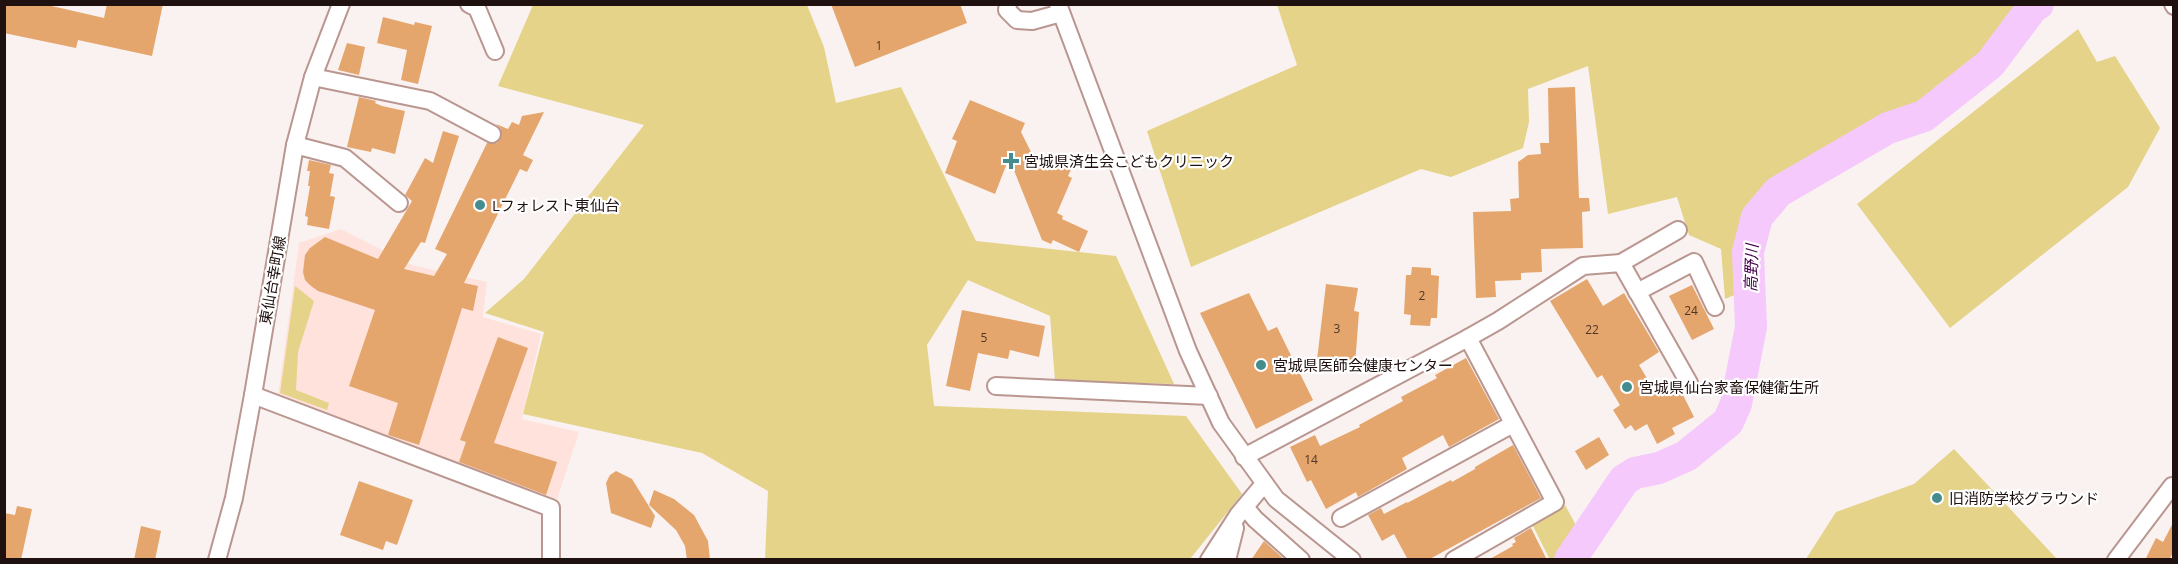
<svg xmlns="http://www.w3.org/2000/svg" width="2178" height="564" viewBox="0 0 2178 564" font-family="'Open Sans','Noto Sans JP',sans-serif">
  <rect width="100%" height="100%" fill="#faf2f1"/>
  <path fill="#ffe2dc" d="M 341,229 L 412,265 L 487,282 L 483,317 L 541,334 L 522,419 L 579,432 L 556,503 L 278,396 L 299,243 Z"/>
  <g fill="#e4d388">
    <path d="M 533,5 L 807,5 L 824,47 L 836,103 L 901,87 L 976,241 L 1116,256 L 1174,384 L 1055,381 L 1050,316 L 968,280 L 927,345 L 934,406 L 1186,416 L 1242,494 L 1190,559 L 765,559 L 768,491 L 702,453 L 523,414 L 544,332 L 485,313 L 524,279 L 644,125 L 498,86 Z"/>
    <path d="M 1277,5 L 1277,4 L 2028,5 L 1984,57 L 1884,124 L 1774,190 L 1752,217 L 1743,247 L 1746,290 L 1725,299 L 1721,249 L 1689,235 L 1677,197 L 1608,214 L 1588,66 L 1528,89 L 1529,122 L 1523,148 L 1451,177 L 1421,169 L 1191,267 L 1147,131 L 1297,65 Z"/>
    <path d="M 2078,29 L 2097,62 L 2115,56 L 2160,128 L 2128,187 L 1950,328 L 1857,204 Z"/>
    <path d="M 295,286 L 314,301 L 298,352 L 296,390 L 329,403 L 327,410 L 280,393 Z"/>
    <path d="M 1954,449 L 2057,559 L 1806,559 L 1836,512 L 1914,484 Z"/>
    <path d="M 1565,505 L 1577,527 L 1557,559 L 1550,560 L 1533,526 Z"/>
  </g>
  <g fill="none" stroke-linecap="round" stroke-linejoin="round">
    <path stroke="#f6c9fc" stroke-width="32" d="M 1570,560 L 1624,480 L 1635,473 L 1659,468 L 1686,456 L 1728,422 L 1736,404 L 1751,327 L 1748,252 L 1757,217 L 1778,192 L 1888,128 L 1924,116 L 1990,64 L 2032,8 L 2038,4"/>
  </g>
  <g fill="#e4a66c">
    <path d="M 4,4 L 43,4 L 104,18 L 107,4 L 163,4 L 152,56 L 78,40 L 76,48 L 4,33 Z"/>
    <path d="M 831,4 L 960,4 L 967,23 L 855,67 Z"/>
    <path d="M 383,17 L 414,25 L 415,22 L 432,26 L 418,84 L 401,80 L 407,50 L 377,43 Z"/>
    <path d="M 347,43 L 365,47 L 359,75 L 338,70 Z"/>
    <path d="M 1575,87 L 1579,198 L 1589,198 L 1590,211 L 1582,212 L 1583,248 L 1541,249 L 1542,272 L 1521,273 L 1521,280 L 1495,281 L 1496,297 L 1476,298 L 1473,212 L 1511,211 L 1510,199 L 1519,198 L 1518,162 L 1528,155 L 1541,154 L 1540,143 L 1549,143 L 1548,88 Z"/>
    <path d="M 359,97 L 376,101 L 375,103 L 382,106 L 405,111 L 395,154 L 372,148 L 371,152 L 347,147 Z"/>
    <path d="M 970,100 L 1025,123 L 1021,132 L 1031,152 L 1049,160 L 1063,153 L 1076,159 L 1068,176 L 1072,178 L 1057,213 L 1063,216 L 1062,219 L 1088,231 L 1079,252 L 1053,240 L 1051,244 L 1042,240 L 1009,158 L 995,194 L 945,173 L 957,141 L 952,139 Z"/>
    <path d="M 544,112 L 523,155 L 533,160 L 527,172 L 520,169 L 464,283 L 478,286 L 473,311 L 462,308 L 419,445 L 388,435 L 398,403 L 349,386 L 375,310 L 318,291 L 311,286 L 305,280 L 303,272 L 305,255 L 310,248 L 325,237 L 378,259 L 412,201 L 405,195 L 425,158 L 433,163 L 443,131 L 459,136 L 425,243 L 421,242 L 404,269 L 434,276 L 447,254 L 435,249 L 487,143 L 497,143 L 501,138 L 501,129 L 496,124 L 508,129 L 512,122 L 519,125 L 522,116 Z"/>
    <path d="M 309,160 L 331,165 L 329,173 L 334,174 L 330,196 L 335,197 L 329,229 L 307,225 L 308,217 L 305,216 L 310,186 L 308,186 L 310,171 L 307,171 Z"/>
    <path d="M 1412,267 L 1431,268 L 1431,275 L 1439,276 L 1437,318 L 1431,318 L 1430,326 L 1410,325 L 1411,315 L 1404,314 L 1406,275 L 1411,275 Z"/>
    <path d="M 1587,279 L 1603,306 L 1624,293 L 1659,352 L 1639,365 L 1657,395 L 1678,385 L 1694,417 L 1672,428 L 1675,434 L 1657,444 L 1647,424 L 1635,431 L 1631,425 L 1625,429 L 1613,410 L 1620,405 L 1602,375 L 1597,378 L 1550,301 Z"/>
    <path d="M 1326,284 L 1358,288 L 1354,311 L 1359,312 L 1355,365 L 1346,364 L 1346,368 L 1333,366 L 1333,362 L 1317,360 Z"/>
    <path d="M 1692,285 L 1714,329 L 1692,340 L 1669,296 Z"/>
    <path d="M 1249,293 L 1268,331 L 1277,327 L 1313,400 L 1256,429 L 1200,313 Z"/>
    <path d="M 962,310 L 1045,326 L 1039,357 L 1010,350 L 1008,359 L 978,353 L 970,391 L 946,386 Z"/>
    <path d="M 498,337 L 528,348 L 494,443 L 557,462 L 546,495 L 459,462 L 466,442 L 460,440 Z"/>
    <path d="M 1466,358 L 1499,419 L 1449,447 L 1443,435 L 1402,458 L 1407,469 L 1358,497 L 1356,492 L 1326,509 L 1311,480 L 1307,482 L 1290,447 L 1315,435 L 1320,446 L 1360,427 L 1359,425 L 1403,401 L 1401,397 L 1437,378 L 1435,375 Z"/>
    <path d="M 1599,437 L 1609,455 L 1586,470 L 1575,451 Z"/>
    <path d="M 1513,445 L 1541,498 L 1428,560 L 1408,560 L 1394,534 L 1382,541 L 1368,515 L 1381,508 L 1384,514 L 1407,502 L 1407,503 L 1451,480 L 1452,482 L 1475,469 L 1475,467 Z"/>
    <path d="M 616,471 L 632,479 L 655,516 L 651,528 L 611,513 L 606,483 L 610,475 Z"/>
    <path d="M 359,481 L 413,500 L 397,545 L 386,541 L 383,550 L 340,535 Z"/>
    <path d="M 654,490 L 674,499 L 694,515 L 708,541 L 710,560 L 687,560 L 685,546 L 676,530 L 649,505 Z"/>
    <path d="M 17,506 L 32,509 L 21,560 L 4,560 L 4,513 L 15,515 Z"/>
    <path d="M 2174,521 L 2174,551 L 2169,560 L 2145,560 L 2156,538 L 2163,542 Z"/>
    <path d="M 141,526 L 161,531 L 155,560 L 134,560 Z"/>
    <path d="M 1531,528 L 1547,560 L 1488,560 L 1513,546 L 1512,544 L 1516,542 L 1514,538 Z"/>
    <path d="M 1264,541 L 1285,560 L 1251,560 Z"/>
  </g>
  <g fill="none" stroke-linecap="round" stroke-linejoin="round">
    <defs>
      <g id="minor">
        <path d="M 469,4 L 477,8 L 495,51"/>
        <path d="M 1008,4 L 1007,10 L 1017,20 L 1032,21 L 1061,13"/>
        <path d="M 1058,4 L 1188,351 L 1221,423 L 1276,499 L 1352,560"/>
        <path d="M 2173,4 L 2174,6"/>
        <path d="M 313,77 L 430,101 L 492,134"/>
        <path d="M 295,145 L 345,158 L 399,203"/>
        <path d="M 1621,263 L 1678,230"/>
        <path d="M 1637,292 L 1694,262 L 1715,307"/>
        <path d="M 1468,338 L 1498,321 L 1583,266 L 1621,263 L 1689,383"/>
        <path d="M 996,386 L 1209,396"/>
        <path d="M 253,395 L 551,508 L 551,560"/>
        <path d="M 1244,457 L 1468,338 L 1555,502 L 1454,560"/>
        <path d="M 1245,507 L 1255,519 L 1301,560"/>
        <path d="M 1341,518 L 1513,424"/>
        <path d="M 217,560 L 234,498 L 253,395 L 295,145 L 313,77 L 341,4"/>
        <path d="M 1209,560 L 1238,515 L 1264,484"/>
        <path d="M 1227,560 L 1235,528"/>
        <path d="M 2116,560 L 2172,486 L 2174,487"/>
      </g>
    </defs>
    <use href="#minor" stroke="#ba9690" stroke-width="20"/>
    <use href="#minor" stroke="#fff" stroke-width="16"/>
  </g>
  <g fill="#448c8e" stroke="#fff" stroke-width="2">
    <path d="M1008 152h6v6h6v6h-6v6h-6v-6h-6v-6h6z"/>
    <circle cx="480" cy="205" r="6"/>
    <circle cx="1261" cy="365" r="6"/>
    <circle cx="1627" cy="387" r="6"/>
    <circle cx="1937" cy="498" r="6"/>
  </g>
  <g text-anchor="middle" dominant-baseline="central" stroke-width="4.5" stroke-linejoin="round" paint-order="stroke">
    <g font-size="12" fill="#503626">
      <text x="879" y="45">1</text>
      <text x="1422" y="295">2</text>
      <text x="1691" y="310">24</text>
      <text x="1337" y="328">3</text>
      <text x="1592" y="329">22</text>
      <text x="984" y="337">5</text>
      <text x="1311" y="459">14</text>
    </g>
    <g font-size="15" fill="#1e110f" stroke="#fff" text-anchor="start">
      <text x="1024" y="161">宮城県済生会こどもクリニック</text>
      <text x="492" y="205">Lフォレスト東仙台</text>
      <text x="1273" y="365">宮城県医師会健康センター</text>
      <text x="1639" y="387">宮城県仙台家畜保健衛生所</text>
      <text x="1949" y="498">旧消防学校グラウンド</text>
    </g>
    <g font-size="15" fill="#1e110f" stroke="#fff">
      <text transform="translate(272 280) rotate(-80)">東仙台幸町線</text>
    </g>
    <g font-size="16" font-style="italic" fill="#46004f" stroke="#fff">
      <text transform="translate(1751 268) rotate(-88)">高野川</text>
    </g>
  </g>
  <rect width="2178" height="564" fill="none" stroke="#1e110f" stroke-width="12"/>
</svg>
